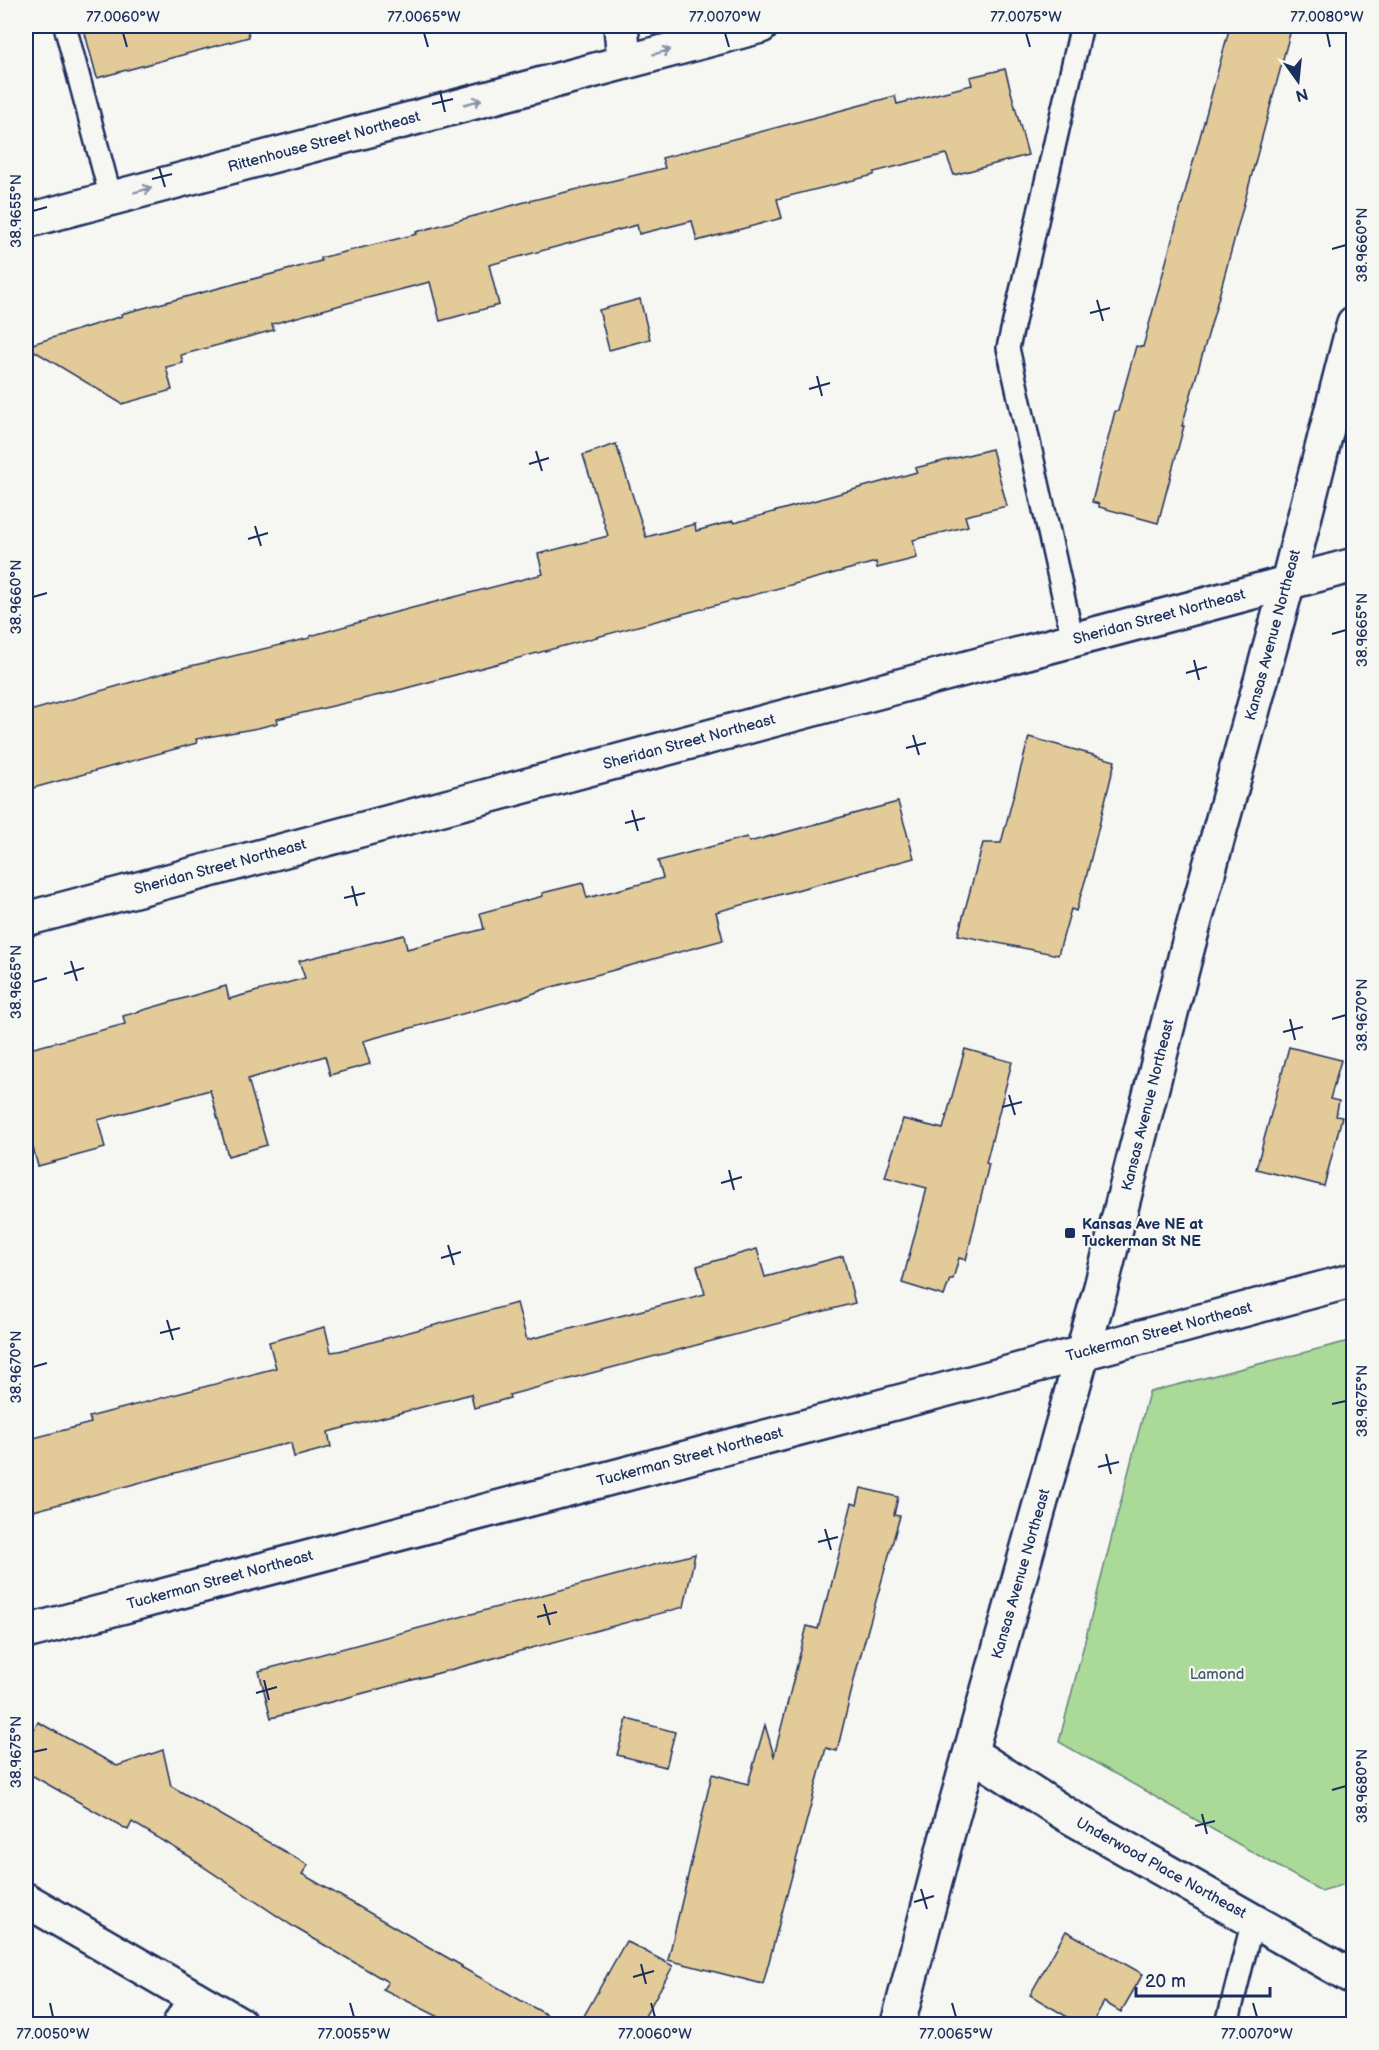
<svg xmlns="http://www.w3.org/2000/svg" width="1379" height="2050" viewBox="0 0 1379 2050" font-family="'Balsamiq Sans',sans-serif">
  <rect width="100%" height="100%" fill="#f6f6f2"/>
  <filter id="ink" filterUnits="userSpaceOnUse"><feTurbulence type="fractalNoise" baseFrequency=".0167" numOctaves="2"/><feDisplacementMap in="SourceGraphic" scale="12" xChannelSelector="R" yChannelSelector="G"/><feConvolveMatrix kernelMatrix="1 2 1 2 8 2 1 2 1" color-interpolation-filters="sRGB"/></filter>
  <g filter="url(#ink)">
    <path fill="#abd998" stroke="#63847b" stroke-width="1.5" d="M 1353,1340 L 1353,1882 L 1321,1891 L 1059,1742 L 1149,1392 Z"/>
    <g fill="#e3ca99" stroke="#1b2f5e" stroke-width="1.5">
      <path d="M 83,26 L 247,26 L 249,37 L 97,78 Z"/>
      <path d="M 1230,26 L 1292,26 L 1216,307 L 1182,426 L 1184,426 L 1158,523 L 1099,507 L 1099,504 L 1092,502 L 1115,411 L 1118,411 L 1136,346 L 1143,347 Z"/>
      <path d="M 1005,69 L 1028,155 L 954,175 L 946,154 L 874,172 L 874,175 L 777,199 L 782,218 L 697,241 L 692,221 L 639,234 L 637,225 L 489,265 L 499,305 L 440,321 L 430,282 L 348,303 L 272,324 L 274,330 L 181,355 L 183,363 L 166,367 L 172,390 L 122,404 L 26,346 L 122,316 L 121,314 L 321,261 L 320,258 L 417,234 L 416,232 L 525,202 L 665,168 L 662,158 L 895,96 L 897,104 L 972,85 L 970,77 Z"/>
      <path d="M 640,299 L 650,339 L 609,350 L 599,310 Z"/>
      <path d="M 616,444 L 646,537 L 695,524 L 696,531 L 733,521 L 734,523 L 917,472 L 915,468 L 992,449 L 1007,506 L 965,516 L 968,526 L 913,540 L 917,558 L 877,568 L 876,562 L 388,693 L 277,719 L 278,723 L 258,728 L 196,739 L 197,743 L 26,790 L 26,712 L 178,669 L 310,638 L 310,636 L 385,615 L 543,574 L 538,554 L 608,536 L 583,455 Z"/>
      <path d="M 1029,737 L 1115,761 L 1086,878 L 1076,911 L 1071,909 L 1058,955 L 958,935 L 983,843 L 1001,843 Z"/>
      <path d="M 898,802 L 914,858 L 716,912 L 723,940 L 545,989 L 524,997 L 367,1040 L 363,1041 L 370,1064 L 330,1075 L 325,1056 L 248,1079 L 267,1145 L 228,1156 L 210,1090 L 98,1120 L 105,1148 L 38,1166 L 26,1123 L 26,1050 L 125,1024 L 123,1016 L 226,986 L 229,999 L 305,978 L 299,961 L 404,935 L 407,949 L 484,929 L 480,913 L 543,896 L 542,893 L 583,883 L 587,898 L 663,878 L 658,861 L 747,837 L 749,842 Z"/>
      <path d="M 1289,1047 L 1341,1060 L 1330,1099 L 1339,1101 L 1336,1116 L 1342,1117 L 1324,1186 L 1256,1169 Z"/>
      <path d="M 965,1049 L 1012,1062 L 986,1163 L 989,1164 L 966,1260 L 959,1258 L 953,1279 L 950,1279 L 944,1296 L 902,1283 L 927,1188 L 885,1177 L 903,1119 L 943,1129 Z"/>
      <path d="M 757,1249 L 765,1277 L 843,1256 L 855,1303 L 509,1395 L 510,1398 L 474,1408 L 471,1394 L 328,1432 L 331,1447 L 294,1457 L 291,1443 L 287,1443 L 26,1513 L 26,1440 L 91,1423 L 89,1417 L 276,1368 L 269,1342 L 325,1327 L 331,1352 L 339,1351 L 517,1303 L 527,1340 L 705,1294 L 697,1266 Z"/>
      <path d="M 861,1488 L 898,1497 L 894,1515 L 900,1516 L 857,1668 L 837,1751 L 826,1748 L 763,1984 L 668,1960 L 712,1774 L 748,1784 L 765,1725 L 774,1756 L 807,1626 L 818,1629 L 825,1602 L 827,1602 L 852,1503 L 857,1505 Z"/>
      <path d="M 695,1554 L 684,1607 L 271,1718 L 259,1671 Z"/>
      <path d="M 627,1719 L 675,1732 L 666,1767 L 617,1755 Z"/>
      <path d="M 38,1722 L 117,1766 L 163,1750 L 171,1786 L 308,1865 L 302,1874 L 462,1966 L 461,1967 L 565,2025 L 455,2025 L 383,1989 L 388,1982 L 297,1929 L 192,1859 L 192,1858 L 132,1822 L 128,1830 L 26,1772 L 26,1745 Z"/>
      <path d="M 1066,1931 L 1143,1974 L 1121,2012 L 1104,2002 L 1091,2025 L 1081,2025 L 1030,1995 Z"/>
      <path d="M 626,1941 L 673,1966 L 640,2025 L 579,2025 Z"/>
    </g>
    <g fill="none" stroke-linecap="round" stroke-linejoin="round">
      <defs>
        <g id="lane">
          <path d="M 65,26 L 111,198"/>
          <path d="M 1073,640 L 1008,348 L 1081,29 L 1080,26"/>
          <path d="M 1227,2024 L 1253,1920"/>
        </g>
        <g id="street">
          <path d="M 621,26 L 623,49 L 626,62"/>
          <path d="M 26,221 L 761,26"/>
          <path d="M 26,919 L 1354,565"/>
          <path d="M 26,1632 L 978,1381 L 1354,1280"/>
          <path d="M 971,1753 L 1067,1815 L 1354,1978"/>
          <path d="M 180,2024 L 195,1998"/>
        </g>
        <g id="secondary">
          <path d="M 26,1900 L 240,2024"/>
          <path d="M 898,2024 L 947,1836 L 1101,1287 L 1188,946 L 1288,582 L 1354,323"/>
        </g>
      </defs>
      <use href="#lane" stroke="#1b2f5e" stroke-width="26"/>
      <use href="#street" stroke="#1b2f5e" stroke-width="38"/>
      <use href="#secondary" stroke="#1b2f5e" stroke-width="38"/>
      <use href="#lane" stroke="#f6f6f2" stroke-width="21"/>
      <use href="#street" stroke="#f6f6f2" stroke-width="33"/>
      <use href="#secondary" stroke="#f6f6f2" stroke-width="33"/>
    </g>
    <defs><path id="oneway-shaft" d="M-6 0H5M1.5-3L5.5 0L1.5 3" fill="none" stroke-width="1.6" stroke-linecap="round" stroke-linejoin="round" transform="scale(1.5)"/></defs>
    <g stroke="#8892a8">
      <use href="#oneway-shaft" transform="translate(662 52) rotate(-15)"/>
      <use href="#oneway-shaft" transform="translate(473 102) rotate(-15)"/>
      <use href="#oneway-shaft" transform="translate(143 190) rotate(-15)"/>
    </g>
  </g>
  <path fill="none" stroke="#1b2f5e" stroke-width="2" d="M 123,33 L 127,47M 424,33 L 428,47M 725,33 L 729,47M 1026,33 L 1030,47M 1327,33 L 1330,47M 440,91 L 445,112M 432,104 L 453,99M 159,167 L 165,187M 152,179 L 172,174M 33,211 L 47,207M 1332,249 L 1346,245M 1097,300 L 1103,321M 1090,313 L 1110,308M 817,376 L 822,396M 809,389 L 830,383M 536,451 L 542,471M 529,464 L 549,458M 255,526 L 261,546M 248,539 L 268,533M 33,597 L 47,593M 1332,634 L 1346,630M 1194,660 L 1199,680M 1186,673 L 1207,667M 913,735 L 919,755M 906,748 L 926,743M 632,810 L 638,831M 625,823 L 645,818M 352,886 L 357,906M 344,898 L 365,893M 71,961 L 77,981M 64,974 L 84,968M 33,982 L 47,978M 1290,1019 L 1295,1040M 1332,1019 L 1346,1015M 1283,1032 L 1303,1027M 1009,1095 L 1015,1115M 1002,1107 L 1022,1102M 729,1170 L 734,1190M 721,1183 L 742,1177M 448,1245 L 454,1265M 441,1258 L 461,1252M 167,1320 L 173,1340M 160,1333 L 180,1328M 33,1367 L 47,1363M 1332,1404 L 1346,1401M 1106,1454 L 1111,1474M 1098,1467 L 1119,1462M 825,1529 L 831,1550M 818,1542 L 838,1537M 544,1604 L 550,1625M 537,1617 L 557,1612M 264,1680 L 269,1700M 256,1693 L 277,1687M 33,1752 L 47,1749M 1332,1790 L 1346,1786M 1202,1814 L 1207,1834M 1195,1826 L 1215,1821M 921,1889 L 927,1909M 914,1902 L 934,1896M 641,1964 L 646,1984M 633,1977 L 654,1971M 50,2003 L 53,2017M 350,2003 L 354,2017M 651,2003 L 655,2017M 952,2003 L 956,2017M 1253,2003 L 1257,2017"/>
  <rect fill="#1b2f5e" stroke="#f6f6f2" stroke-width="2" x="1064" y="1227" width="12" height="12" rx="3"/>
  <g text-anchor="middle" dominant-baseline="central" stroke-width="4.5" stroke-linejoin="round" paint-order="stroke">
    <g font-size="15" fill="#1b2f5e" stroke="#f6f6f2">
      <text transform="translate(324 142) rotate(-15)">Rittenhouse Street Northeast</text>
      <text transform="translate(1159 617) rotate(-15)">Sheridan Street Northeast</text>
      <text transform="translate(1273 635) rotate(-75)">Kansas Avenue Northeast</text>
      <text transform="translate(689 742) rotate(-15)">Sheridan Street Northeast</text>
      <text transform="translate(220 867) rotate(-15)">Sheridan Street Northeast</text>
      <text transform="translate(1148 1105) rotate(-76)">Kansas Avenue Northeast</text>
      <text transform="translate(1159 1332) rotate(-15)">Tuckerman Street Northeast</text>
      <text transform="translate(690 1457) rotate(-15)">Tuckerman Street Northeast</text>
      <text transform="translate(1021 1574) rotate(-74)">Kansas Avenue Northeast</text>
      <text transform="translate(220 1580) rotate(-15)">Tuckerman Street Northeast</text>
      <text transform="translate(1161 1868) rotate(29)">Underwood Place Northeast</text>
    </g>
    <g font-size="15" font-weight="bold" fill="#1b2f5e" stroke="#f6f6f2" text-anchor="start">
      <text x="1082" y="1224">Kansas Ave NE at<tspan x="1082" dy="17">Tuckerman St NE</tspan></text>
    </g>
    <g font-size="15" fill="#3f5a6c" stroke="#f6f6f2">
      <text x="1217" y="1674">Lamond</text>
    </g>
  </g>
  <rect width="1379" height="2050" fill="none" stroke="#f6f6f2" stroke-width="66"/>
  <g transform="translate(1298 81) rotate(165)" stroke="#f6f6f2" stroke-width="4.5" paint-order="stroke">
  <path d="M0-4.5L10 22L0 15L-10 22Z" fill="#1b2f5e"/>
  <text y="-9" font-size="16" font-weight="bold" text-anchor="middle" fill="#1b2f5e">N</text>
  </g>
  <path d="M1136 1987v9h134v-9" fill="none" stroke="#1b2f5e" stroke-width="3"/>
  <text x="1145" y="1987" font-size="18" fill="#1b2f5e" stroke="#f6f6f2" stroke-width="4.5" paint-order="stroke">20 m</text>
  <rect x="33" y="33" width="1313" height="1984" fill="none" stroke="#1b2f5e" stroke-width="2"/>
  <g font-size="15" text-anchor="middle" fill="#1b2f5e">
    <text x="123" y="22">77.0060°W</text>
    <text x="424" y="22">77.0065°W</text>
    <text x="725" y="22">77.0070°W</text>
    <text x="1026" y="22">77.0075°W</text>
    <text x="1327" y="22">77.0080°W</text>
    <text transform="translate(16 211) rotate(-90)" y="5">38.9655°N</text>
    <text transform="translate(1362 245) rotate(-90)" y="5">38.9660°N</text>
    <text transform="translate(16 597) rotate(-90)" y="5">38.9660°N</text>
    <text transform="translate(1362 630) rotate(-90)" y="5">38.9665°N</text>
    <text transform="translate(16 982) rotate(-90)" y="5">38.9665°N</text>
    <text transform="translate(1362 1015) rotate(-90)" y="5">38.9670°N</text>
    <text transform="translate(16 1367) rotate(-90)" y="5">38.9670°N</text>
    <text transform="translate(1362 1401) rotate(-90)" y="5">38.9675°N</text>
    <text transform="translate(16 1752) rotate(-90)" y="5">38.9675°N</text>
    <text transform="translate(1362 1786) rotate(-90)" y="5">38.9680°N</text>
    <text x="53" y="2039">77.0050°W</text>
    <text x="354" y="2039">77.0055°W</text>
    <text x="655" y="2039">77.0060°W</text>
    <text x="956" y="2039">77.0065°W</text>
    <text x="1257" y="2039">77.0070°W</text>
  </g>
</svg>
